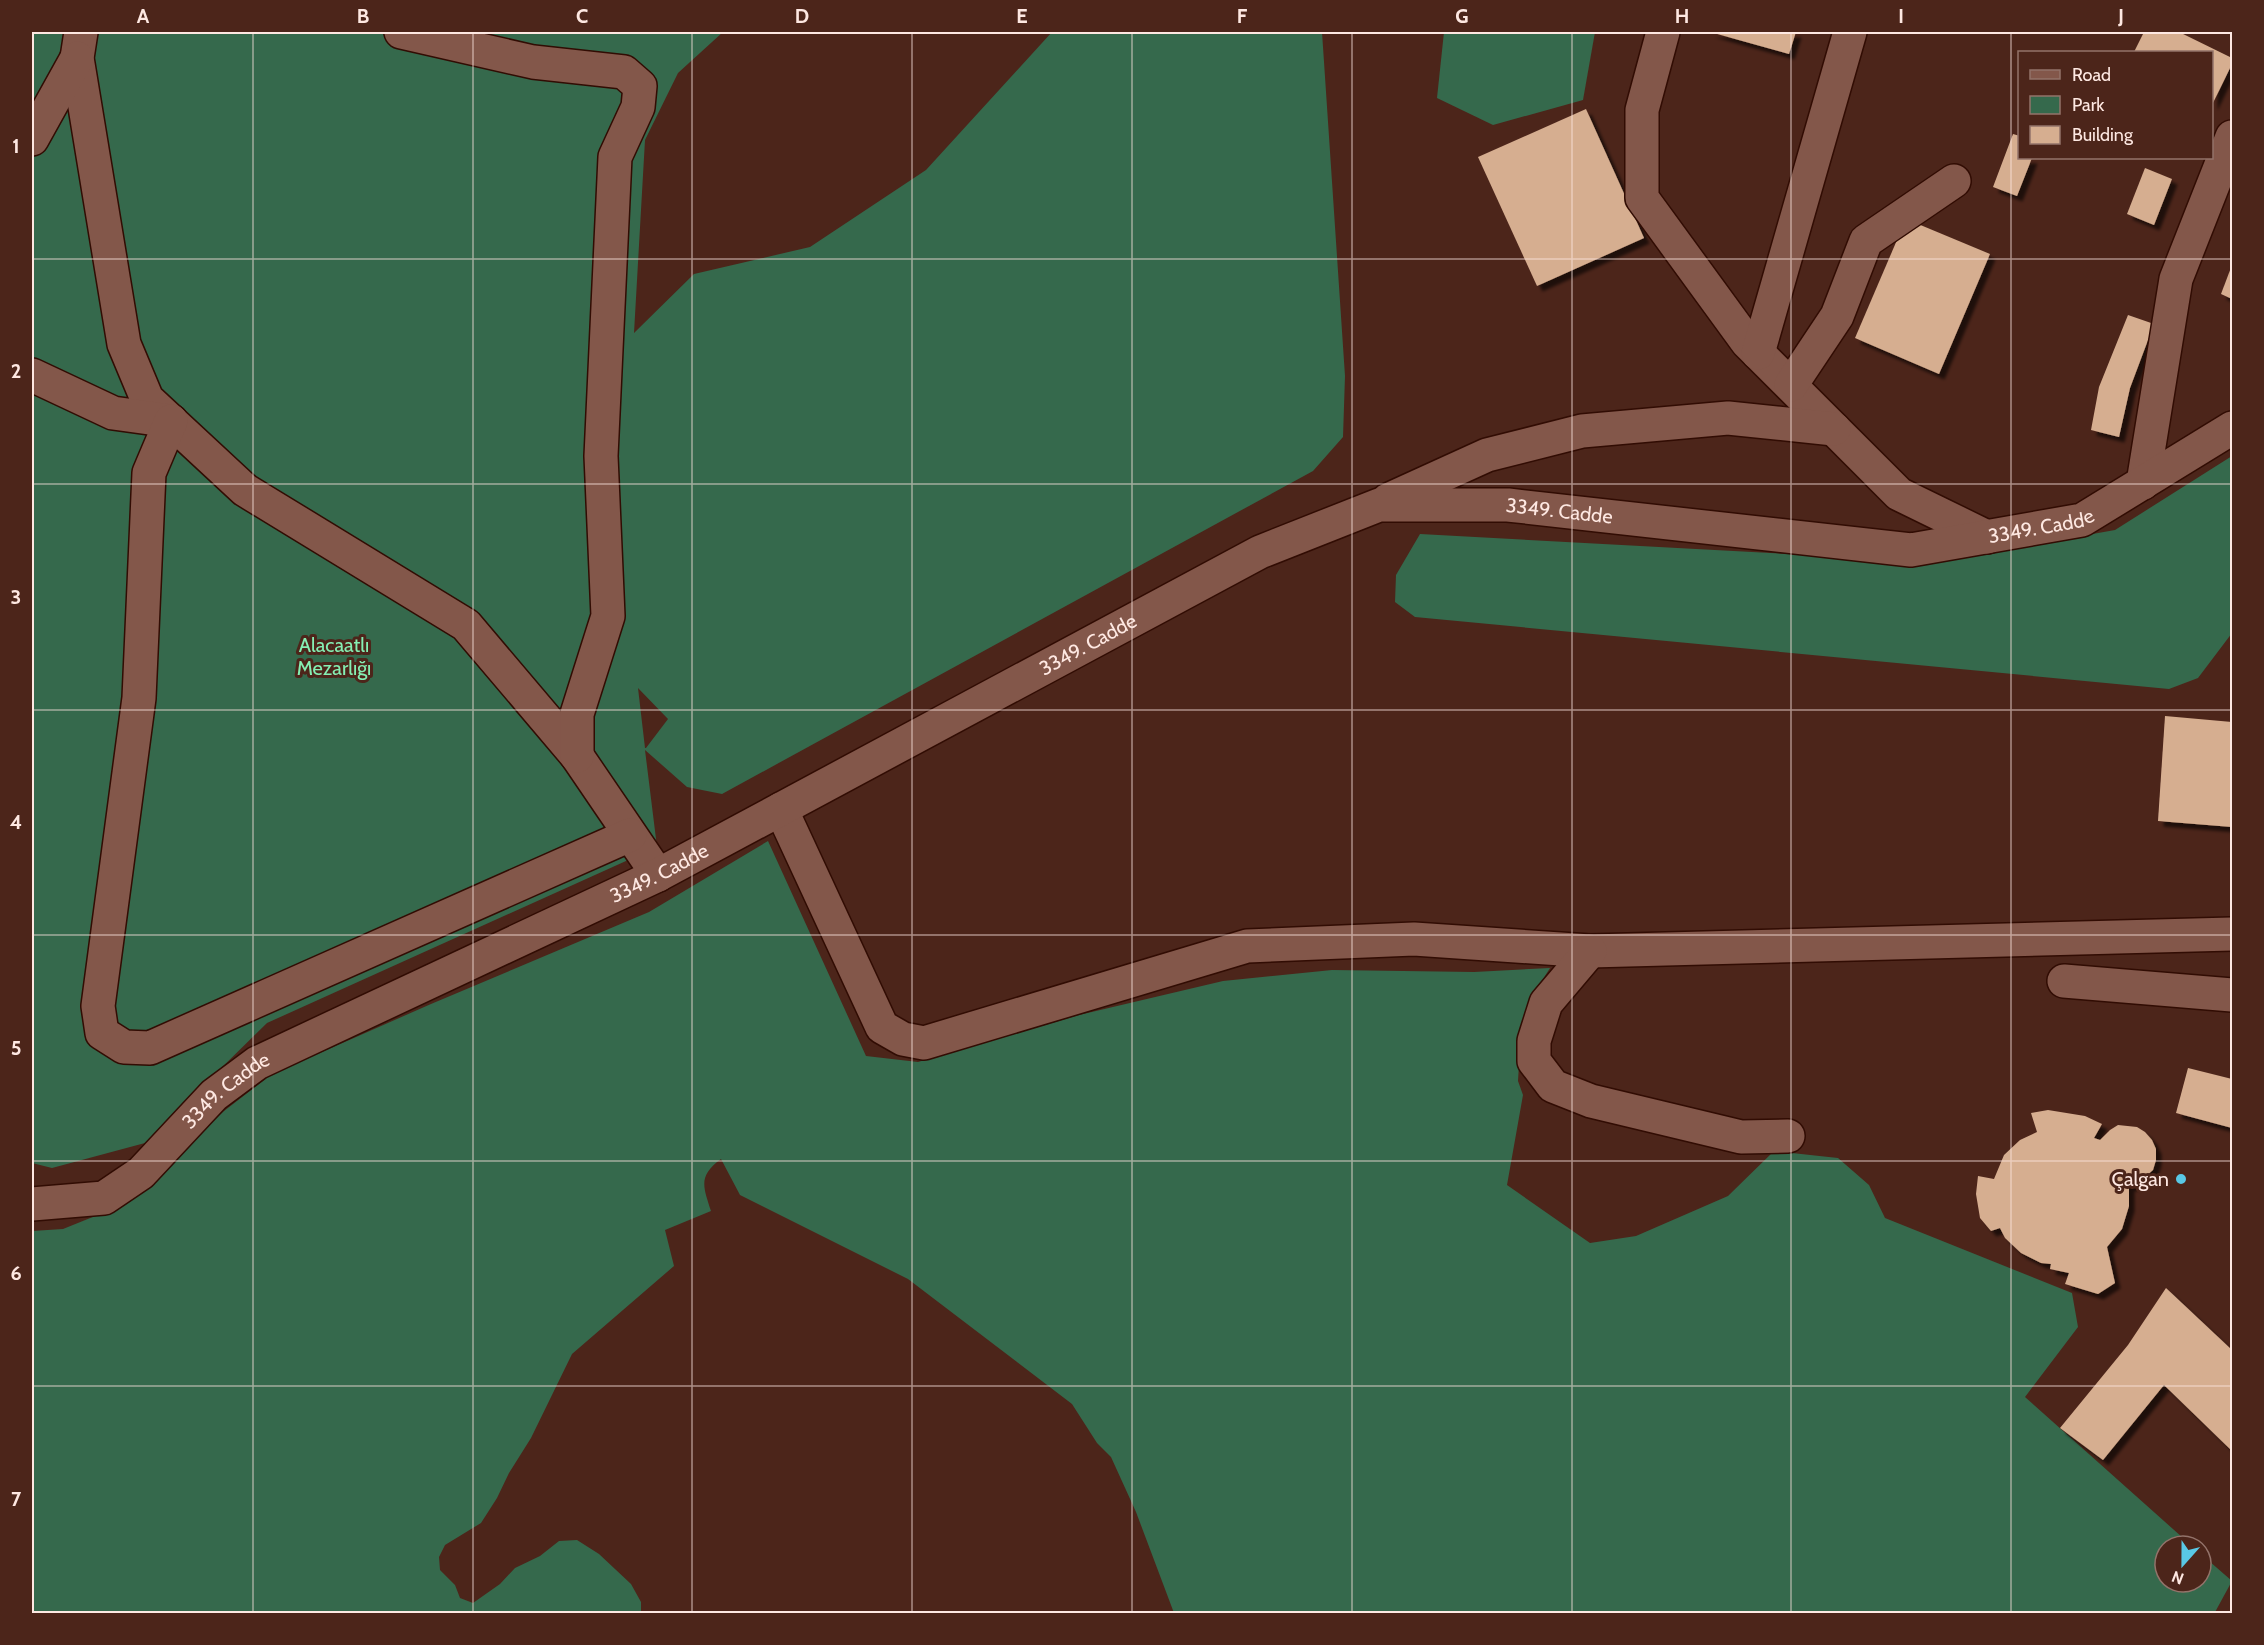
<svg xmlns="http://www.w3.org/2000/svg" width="2264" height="1645" viewBox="0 0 2264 1645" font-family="Cabin,sans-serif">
  <defs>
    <filter id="shadow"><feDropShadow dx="5.5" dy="5.5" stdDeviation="1.5" flood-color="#0009"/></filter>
  </defs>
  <rect width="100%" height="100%" fill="#4c251a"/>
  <g fill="#35694c" fill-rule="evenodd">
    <path d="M 32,32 L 723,32 L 678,73 L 645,140 L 634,333 L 694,274 L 810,247 L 926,170 L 1052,32 L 1322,32 L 1345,376 L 1343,437 L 1313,471 L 722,794 L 687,787 L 645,750 L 657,847 L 267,1023 L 145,1143 L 52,1168 L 32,1163 ZM 638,688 L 668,719 L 646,748 L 645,748 Z"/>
    <path d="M 1444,32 L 1595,32 L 1583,100 L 1493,125 L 1437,98 Z"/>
    <path d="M 2232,456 L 2232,633 L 2198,678 L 2169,689 L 1415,617 L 1395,602 L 1396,575 L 1420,534 L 1935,562 L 2115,530 Z"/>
    <path d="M 768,841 L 866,1056 L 918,1062 L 1079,1015 L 1223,981 L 1332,970 L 1474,972 L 1550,968 L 1533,995 L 1520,1048 L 1518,1081 L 1523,1095 L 1507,1185 L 1590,1243 L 1636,1236 L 1728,1196 L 1774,1151 L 1838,1158 L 1869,1185 L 1885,1218 L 2072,1293 L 2078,1327 L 2025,1397 L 2192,1546 L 2165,1546 L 2165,1582 L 2201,1582 L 2201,1554 L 2232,1581 L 2214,1614 L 1174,1613 L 1136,1512 L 1111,1457 L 1097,1443 L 1072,1404 L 908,1279 L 740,1195 L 721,1159 C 698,1176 703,1186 711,1211 L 665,1230 L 674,1266 L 572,1354 L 531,1438 L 509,1473 L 497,1498 L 481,1523 L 445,1545 L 439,1557 L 440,1570 L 455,1585 L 460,1598 L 473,1603 L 500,1584 L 515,1568 L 540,1556 L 559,1541 L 577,1540 L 599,1554 L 631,1584 L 641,1602 L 641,1613 L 32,1614 L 32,1231 L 63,1229 L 125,1204 L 224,1111 L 272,1074 L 431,1004 L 649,912 Z"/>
  </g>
  <g fill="#d6ae90" filter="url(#shadow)">
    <path d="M 1710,32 L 1796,32 L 1789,54 Z"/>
    <path d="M 2144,32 L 2179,32 L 2232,58 L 2232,64 L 2212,105 L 2212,52 L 2134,52 Z"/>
    <path d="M 1586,109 L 1644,238 L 1537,286 L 1478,157 Z"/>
    <path d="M 2013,134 L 2020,136 L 2020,158 L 2032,158 L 2017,196 L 1993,187 Z"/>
    <path d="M 2145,168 L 2172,179 L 2154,225 L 2127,214 Z"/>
    <path d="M 1906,219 L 1990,254 L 1939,374 L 1855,338 Z"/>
    <path d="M 2232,265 L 2232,299 L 2221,294 Z"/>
    <path d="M 2128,315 L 2154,324 L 2130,388 L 2119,437 L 2091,430 L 2099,387 Z"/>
    <path d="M 2165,716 L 2232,722 L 2232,827 L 2158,821 Z"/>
    <path d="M 2188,1068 L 2232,1079 L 2232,1128 L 2176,1113 Z"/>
    <path d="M 2048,1110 L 2085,1116 L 2102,1124 L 2094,1138 L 2100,1140 L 2110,1130 L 2118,1125 L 2137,1127 L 2145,1132 L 2152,1140 L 2156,1149 L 2156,1160 L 2153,1170 L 2137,1184 L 2129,1186 L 2129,1206 L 2122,1229 L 2107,1247 L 2115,1283 L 2098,1294 L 2065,1284 L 2069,1273 L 2050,1269 L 2051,1264 L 2041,1263 L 2021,1253 L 2005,1238 L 2000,1228 L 1991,1231 L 1980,1218 L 1976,1194 L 1978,1176 L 1994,1179 L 2004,1155 L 2020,1140 L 2037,1132 L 2031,1113 Z"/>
    <path d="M 2166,1288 L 2232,1350 L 2232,1451 L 2164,1385 L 2103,1460 L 2060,1428 L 2128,1345 Z"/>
  </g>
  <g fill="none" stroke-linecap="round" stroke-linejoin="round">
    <defs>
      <g id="minor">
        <path d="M 81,32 L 77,58 L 124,344 L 147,399 L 245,490 L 466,625 L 577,756 L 658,875"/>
        <path d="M 401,32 L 533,62 L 624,72 L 640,86 L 638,107 L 615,157 L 601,456 L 608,616 L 577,714 L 577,756"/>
        <path d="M 1663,32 L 1642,110 L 1642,198 L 1747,342 L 1899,494 L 1987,537"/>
        <path d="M 32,139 L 77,58"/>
        <path d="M 1758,353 L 1850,32"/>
        <path d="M 32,375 L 113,413 L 171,421"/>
        <path d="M 1791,385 L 1837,316 L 1866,241 L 1954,181"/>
        <path d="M 171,421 L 149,473 L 139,698 L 98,1006 L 102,1033 L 124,1047 L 150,1048 L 630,835"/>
        <path d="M 2143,483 L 2176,279 L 2232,137"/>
        <path d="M 1388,500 L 1487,455 L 1582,431 L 1728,418 L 1834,429"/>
        <path d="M 781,809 L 882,1027 L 903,1039 L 924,1043 L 1247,946 L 1414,939 L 1590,951 L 2232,934"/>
        <path d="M 1590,951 L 1546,1003 L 1534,1041 L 1534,1061 L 1553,1086 L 1591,1101 L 1741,1137 L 1788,1136"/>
        <path d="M 2064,981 L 2232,995"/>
        <path id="s1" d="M 32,1204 L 104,1198 L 141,1173 L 214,1095 L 257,1063 L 658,875 L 1260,552 L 1379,505 L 1508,505 L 1911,550 L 2082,520 L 2232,428"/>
      </g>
    </defs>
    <use href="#minor" stroke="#310c03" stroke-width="36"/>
    <use href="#minor" stroke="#83574a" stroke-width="33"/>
  </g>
  <path fill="none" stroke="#fee8e2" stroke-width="1.5" stroke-opacity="0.55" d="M 253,32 L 253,1614M 473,32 L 473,1614M 692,32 L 692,1614M 912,32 L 912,1614M 1132,32 L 1132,1614M 1352,32 L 1352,1614M 1572,32 L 1572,1614M 1791,32 L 1791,1614M 2011,32 L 2011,1614M 32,259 L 2232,259M 32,484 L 2232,484M 32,710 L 2232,710M 32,935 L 2232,935M 32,1161 L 2232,1161M 32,1386 L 2232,1386"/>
  <circle fill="#59c8e5" stroke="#4c251a" stroke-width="2" cx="2181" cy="1179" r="6"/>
  <g text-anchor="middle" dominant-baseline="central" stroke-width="6" stroke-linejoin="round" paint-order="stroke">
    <g font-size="20" fill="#fee8e2" stroke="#4c251a">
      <text stroke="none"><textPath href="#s1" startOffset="1712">3349. Cadde</textPath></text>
      <text stroke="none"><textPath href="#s1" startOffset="2198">3349. Cadde</textPath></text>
      <text stroke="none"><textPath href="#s1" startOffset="1208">3349. Cadde</textPath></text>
      <text stroke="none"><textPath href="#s1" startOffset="722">3349. Cadde</textPath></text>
      <text stroke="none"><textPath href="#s1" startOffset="236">3349. Cadde</textPath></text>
    </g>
    <g font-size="20" fill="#85efb3" stroke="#4c251a">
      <text x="334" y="645">Alacaatlı<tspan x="334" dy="23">Mezarlığı</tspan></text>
    </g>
    <g font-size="20" fill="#fee8e2" stroke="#4c251a" text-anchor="end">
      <text x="2169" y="1179">Çalgan</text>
    </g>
  </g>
  <rect width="2264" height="1645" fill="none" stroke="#4c251a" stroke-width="66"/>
  <rect x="2018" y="51" width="195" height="108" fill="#4c251a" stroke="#93736a" stroke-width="1.5"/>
  <rect x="2030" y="70" width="30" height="9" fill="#83574a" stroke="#93736a" stroke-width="1.5"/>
  <text x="2072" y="81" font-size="18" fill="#fee8e2">Road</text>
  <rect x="2030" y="96" width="30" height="18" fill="#35694c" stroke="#93736a" stroke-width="1.5"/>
  <text x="2072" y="111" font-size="18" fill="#fee8e2">Park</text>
  <rect x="2030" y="126" width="30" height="18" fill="#d6ae90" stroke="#93736a" stroke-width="1.5"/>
  <text x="2072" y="141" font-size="18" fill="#fee8e2">Building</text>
  <g transform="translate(2183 1564) rotate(201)"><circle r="28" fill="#4c251a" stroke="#93736a" stroke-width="1.5"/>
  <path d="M0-4.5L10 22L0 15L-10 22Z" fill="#59c8e5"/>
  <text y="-9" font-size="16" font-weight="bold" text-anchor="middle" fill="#fee8e2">N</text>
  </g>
  <rect x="33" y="33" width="2198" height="1579" fill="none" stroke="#fee8e2" stroke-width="2"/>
  <g font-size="20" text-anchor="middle" font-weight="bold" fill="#fee8e2">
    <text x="143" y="23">A</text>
    <text x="363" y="23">B</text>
    <text x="582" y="23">C</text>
    <text x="802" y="23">D</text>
    <text x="1022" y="23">E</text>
    <text x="1242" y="23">F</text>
    <text x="1462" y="23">G</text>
    <text x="1682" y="23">H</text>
    <text x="1901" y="23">I</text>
    <text x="2121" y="23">J</text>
    <text x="16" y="153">1</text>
    <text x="16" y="378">2</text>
    <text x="16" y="604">3</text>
    <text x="16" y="829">4</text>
    <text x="16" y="1055">5</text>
    <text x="16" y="1280">6</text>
    <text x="16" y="1506">7</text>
  </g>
</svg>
